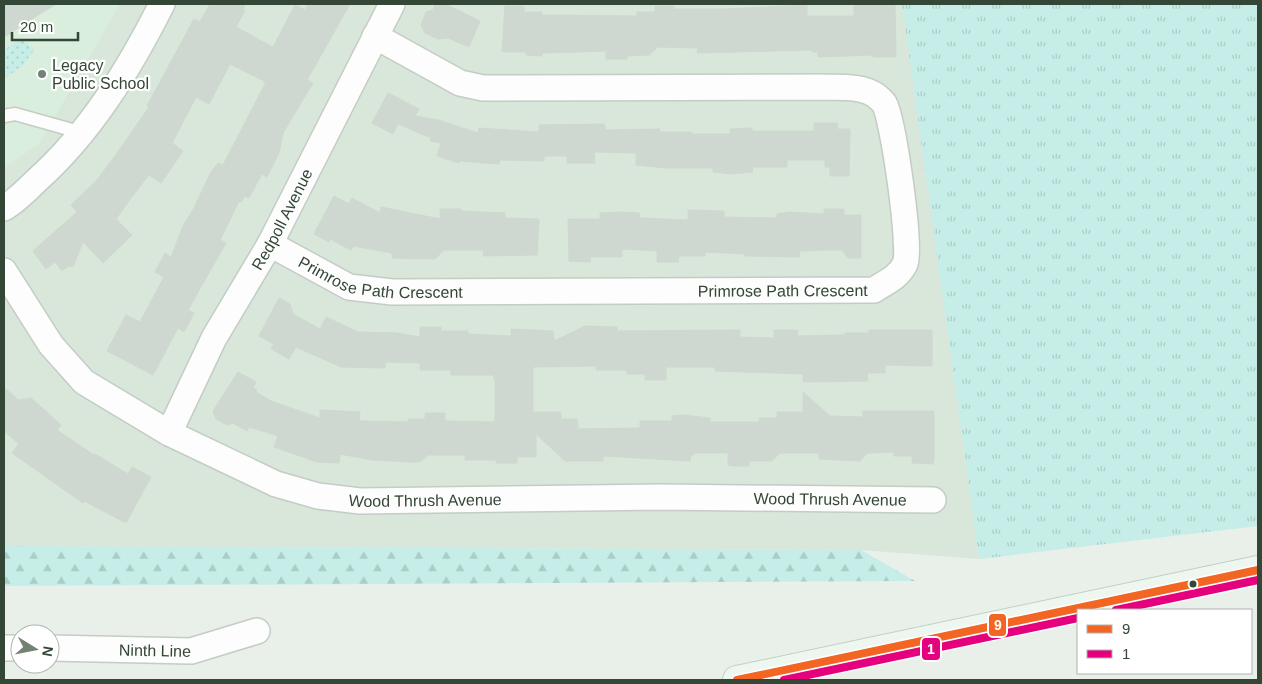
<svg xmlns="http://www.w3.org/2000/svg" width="1262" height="684" viewBox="0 0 1262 684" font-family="Helvetica,sans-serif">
  <defs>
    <pattern id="grass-tufts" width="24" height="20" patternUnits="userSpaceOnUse" patternTransform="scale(1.25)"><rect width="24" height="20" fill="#c6ede7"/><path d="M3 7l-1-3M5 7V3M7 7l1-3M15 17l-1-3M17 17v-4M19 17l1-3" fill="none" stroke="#abcdc7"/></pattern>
    <pattern id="forest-firs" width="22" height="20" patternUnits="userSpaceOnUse" patternTransform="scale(1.25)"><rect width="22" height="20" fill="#c6ede7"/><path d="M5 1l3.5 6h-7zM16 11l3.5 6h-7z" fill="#abcdc7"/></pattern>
    <pattern id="park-dots" width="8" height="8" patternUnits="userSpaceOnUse" patternTransform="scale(1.25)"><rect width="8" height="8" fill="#c6ede7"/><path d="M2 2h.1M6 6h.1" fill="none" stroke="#abcdc7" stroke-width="1.8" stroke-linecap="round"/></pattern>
  </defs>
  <rect width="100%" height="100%" fill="#e8f0e9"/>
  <path fill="#d8e7da" d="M 4,4 L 904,4 L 979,559 L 861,550 L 4,546 Z"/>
  <path fill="#daeedd" d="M 4,4 L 120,4 L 39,144 L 4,168 Z"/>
  <path fill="url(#grass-tufts)" d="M 902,4 L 1258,4 L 1258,526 L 979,559 Z"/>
  <path fill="url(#forest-firs)" d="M 4,546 L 861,550 L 915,581 L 4,586 Z"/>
  <path fill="url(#park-dots)" d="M 21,39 L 35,49 L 22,66 L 4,79 L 4,50 Z"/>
  <g fill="#cfd8d0" stroke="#ced8cf">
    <path d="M 4,4 L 56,4 L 4,37 Z"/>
    <path d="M 210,4 L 245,4 L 243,9 L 245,10 L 236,27 L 273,47 L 295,5 L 305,10 L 308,4 L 350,4 L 307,80 L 313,83 L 283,133 L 279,153 L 267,177 L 262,174 L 249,198 L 245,196 L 241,202 L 239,201 L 220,240 L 226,243 L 188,310 L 194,313 L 184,332 L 178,328 L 153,375 L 107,351 L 126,315 L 140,322 L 164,277 L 155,272 L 165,253 L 171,257 L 183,226 L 194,208 L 211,172 L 218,163 L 223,165 L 266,82 L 230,64 L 209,104 L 196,97 L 172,143 L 183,151 L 161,183 L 149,175 L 131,198 L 116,219 L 132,235 L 103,263 L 83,242 L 73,267 L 69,266 L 62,271 L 55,262 L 46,269 L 33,251 L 77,212 L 71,205 L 97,180 L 120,149 L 149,107 L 147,106 L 194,19 L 200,22 Z"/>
    <path d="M 435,4 L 445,4 L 480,21 L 469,47 L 448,38 L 438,39 L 425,33 L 421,25 L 426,12 L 433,10 Z"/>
    <path d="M 895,4 L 896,57 L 873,57 L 873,55 L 818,57 L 818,52 L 812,52 L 812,50 L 697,53 L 698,48 L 658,47 L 649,55 L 627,56 L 627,59 L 606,59 L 606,51 L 542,53 L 542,56 L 526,55 L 526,52 L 502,52 L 505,6 L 524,6 L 524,12 L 542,12 L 542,15 L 637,16 L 637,12 L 655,12 L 655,6 L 674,6 L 674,9 L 725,9 L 807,5 L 807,16 L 854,16 L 854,5 Z"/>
    <path d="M 388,93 L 419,109 L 415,116 L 438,120 L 478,133 L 479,128 L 539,132 L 539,125 L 604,124 L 606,130 L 660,129 L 659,132 L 692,132 L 692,134 L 730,134 L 730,129 L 752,128 L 752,131 L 814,131 L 814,123 L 838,123 L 837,129 L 850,129 L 849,176 L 830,176 L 830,167 L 825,167 L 825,160 L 787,160 L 787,167 L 752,167 L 753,172 L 732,174 L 713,172 L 713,168 L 666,168 L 636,165 L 636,153 L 594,152 L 595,163 L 567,163 L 567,156 L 544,156 L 544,161 L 500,160 L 499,164 L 460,161 L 459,163 L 437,156 L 441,143 L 430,141 L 431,138 L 398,124 L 393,134 L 372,123 Z"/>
    <path d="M 334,196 L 349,204 L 352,198 L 380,213 L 381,207 L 440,219 L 440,209 L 461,209 L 461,211 L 505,213 L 505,218 L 537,219 L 539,220 L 537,255 L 483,256 L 484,250 L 444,250 L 435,259 L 392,258 L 392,253 L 353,246 L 351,250 L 330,239 L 329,242 L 314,234 Z"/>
    <path d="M 824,209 L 844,209 L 844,215 L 861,215 L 861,258 L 848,258 L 842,250 L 825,250 L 800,251 L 799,257 L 745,256 L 745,254 L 705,252 L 705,256 L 679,256 L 678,262 L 657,262 L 657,251 L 622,249 L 622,257 L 590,257 L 591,262 L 569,261 L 568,219 L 600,219 L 600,213 L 621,212 L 639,213 L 640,218 L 688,220 L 688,210 L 724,211 L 724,217 L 777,218 L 777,214 L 789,212 L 824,214 Z"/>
    <path d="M 279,298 L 290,304 L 293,314 L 320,329 L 326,317 L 358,332 L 396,333 L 420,337 L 420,327 L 441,327 L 441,331 L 468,331 L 468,334 L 511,336 L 511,329 L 553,331 L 554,341 L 585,326 L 617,327 L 617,331 L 740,330 L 740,337 L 774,338 L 774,330 L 798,330 L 797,336 L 845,335 L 845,333 L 869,333 L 869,330 L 932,330 L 932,366 L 885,365 L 885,373 L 867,373 L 868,381 L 803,382 L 803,374 L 715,371 L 715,367 L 666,367 L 666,380 L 645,380 L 645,374 L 627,374 L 627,370 L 596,370 L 596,366 L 533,367 L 533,412 L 561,412 L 561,419 L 577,419 L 578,429 L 640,428 L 640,421 L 672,421 L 672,416 L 683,415 L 710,418 L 710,422 L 759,422 L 759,418 L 777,418 L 777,412 L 803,412 L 803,392 L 830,416 L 863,417 L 863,411 L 934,411 L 934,460 L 933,464 L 912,463 L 912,456 L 894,456 L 894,452 L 867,453 L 860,461 L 819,459 L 819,453 L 780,453 L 772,461 L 749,461 L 749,466 L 733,466 L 728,465 L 728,453 L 694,453 L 694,455 L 691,455 L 690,461 L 603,456 L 603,461 L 565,461 L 536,434 L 536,457 L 517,457 L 517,463 L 496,463 L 496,460 L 465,460 L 465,455 L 428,455 L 420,462 L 411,462 L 372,460 L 340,454 L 339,463 L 317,462 L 274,447 L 278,436 L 249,427 L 247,431 L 233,423 L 227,425 L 216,419 L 213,411 L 238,372 L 256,382 L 253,388 L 257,390 L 256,392 L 271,401 L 320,418 L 320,410 L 360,412 L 359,421 L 408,422 L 408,419 L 425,419 L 425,413 L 445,413 L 445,421 L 495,422 L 495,381 L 493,375 L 451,375 L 451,370 L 420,370 L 420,363 L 385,362 L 385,368 L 341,367 L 296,347 L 289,359 L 271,349 L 274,344 L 259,336 Z"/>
    <path d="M 4,387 L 18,400 L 31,398 L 61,425 L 57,430 L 94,455 L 95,454 L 128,474 L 132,467 L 151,477 L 126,523 L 84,501 L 83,503 L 12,453 L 19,444 L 4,431 Z"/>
  </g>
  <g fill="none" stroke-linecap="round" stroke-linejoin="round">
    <defs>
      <path id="lane" d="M 4,116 L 15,114 L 83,133"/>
      <g id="street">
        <path d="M 4,208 C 16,201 26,191 36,181 C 91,132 129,69 162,4"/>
        <path id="s1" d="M 270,244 L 349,287 L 392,292 L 874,290 C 886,282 898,278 905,264 C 912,249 893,118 884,103 C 882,101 878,97 875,95 C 861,85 837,88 820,87 L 483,88 L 460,83 L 375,36"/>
        <path id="s2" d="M 4,271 L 51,345 L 84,382 L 169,433 L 276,484 L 318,496 L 360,501 L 661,497 L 933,500"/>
        <path id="s3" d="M 169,433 L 214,338 L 270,244 L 392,4"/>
        <path d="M 4,648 L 20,648"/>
        <path id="s4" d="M 50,648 L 191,651 L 257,631"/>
      </g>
      <path id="secondary" d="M 737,680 L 1258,570"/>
    </defs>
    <use href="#lane" stroke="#c4ccc5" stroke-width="15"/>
    <use href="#street" stroke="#c4ccc5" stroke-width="28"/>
    <use href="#secondary" stroke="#c0d1c3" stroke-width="30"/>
    <use href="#lane" stroke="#fcfdfc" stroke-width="12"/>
    <use href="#street" stroke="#fcfdfc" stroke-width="25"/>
    <use href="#secondary" stroke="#eef6f0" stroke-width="28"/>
    <defs>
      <path id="bus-1" d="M 737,680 L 1258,570"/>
      <g id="bus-2">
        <path d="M 1116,610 L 1258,580"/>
        <path d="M 784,680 L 1078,618"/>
      </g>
    </defs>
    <use href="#bus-1" stroke="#fff" stroke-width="11"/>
    <use href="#bus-2" stroke="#fff" stroke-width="11"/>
    <use href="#bus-1" stroke="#f26522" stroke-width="8"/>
    <use href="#bus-2" stroke="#e5007d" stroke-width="8"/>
  </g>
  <circle fill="#738275" stroke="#fff" stroke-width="2" cx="42" cy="74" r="5"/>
  <circle fill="#344636" stroke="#fff" stroke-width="2" cx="1193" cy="584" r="4.5"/>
  <g text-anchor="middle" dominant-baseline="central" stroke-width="4.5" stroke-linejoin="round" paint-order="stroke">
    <g font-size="16" fill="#344636" stroke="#fff" text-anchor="start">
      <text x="52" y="65">Legacy<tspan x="52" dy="18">Public School</tspan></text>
    </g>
    <g font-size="16" fill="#344636" stroke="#fff">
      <text stroke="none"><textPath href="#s3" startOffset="242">Redpoll Avenue</textPath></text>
      <text stroke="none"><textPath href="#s1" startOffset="119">Primrose Path Crescent</textPath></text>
      <text stroke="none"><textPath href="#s1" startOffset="524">Primrose Path Crescent</textPath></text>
      <text stroke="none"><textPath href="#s2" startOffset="911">Wood Thrush Avenue</textPath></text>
      <text stroke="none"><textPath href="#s2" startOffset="506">Wood Thrush Avenue</textPath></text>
      <text stroke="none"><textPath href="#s4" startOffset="105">Ninth Line</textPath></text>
    </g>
  </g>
  <g stroke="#fff" stroke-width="2">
    <rect x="988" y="613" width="19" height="24" rx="5" fill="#f26522"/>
    <rect x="921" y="637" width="20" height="24" rx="5" fill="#e5007d"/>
  </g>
  <g font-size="14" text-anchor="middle" font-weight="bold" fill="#fff">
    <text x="998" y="630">9</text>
    <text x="931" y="654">1</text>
  </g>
  <rect width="1262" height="684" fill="none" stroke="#344636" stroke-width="10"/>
  <rect x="1077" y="609" width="175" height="65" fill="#ffffff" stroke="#aeb5af"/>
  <rect x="1087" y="625" width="25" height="8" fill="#f26522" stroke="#aeb5af"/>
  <text x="1122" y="634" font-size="15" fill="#344636">9</text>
  <rect x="1087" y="650" width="25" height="8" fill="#e5007d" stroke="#aeb5af"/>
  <text x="1122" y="659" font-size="15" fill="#344636">1</text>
  <g transform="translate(35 649) rotate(100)"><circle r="24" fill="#ffffff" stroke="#aeb5af"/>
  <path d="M0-4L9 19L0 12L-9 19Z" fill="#738275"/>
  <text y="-8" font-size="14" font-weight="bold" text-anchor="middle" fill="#344636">N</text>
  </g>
  <path d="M12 32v8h66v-8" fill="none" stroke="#344636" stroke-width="2.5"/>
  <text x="20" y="32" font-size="15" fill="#344636" stroke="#ffffff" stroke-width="4" paint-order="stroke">20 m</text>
</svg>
